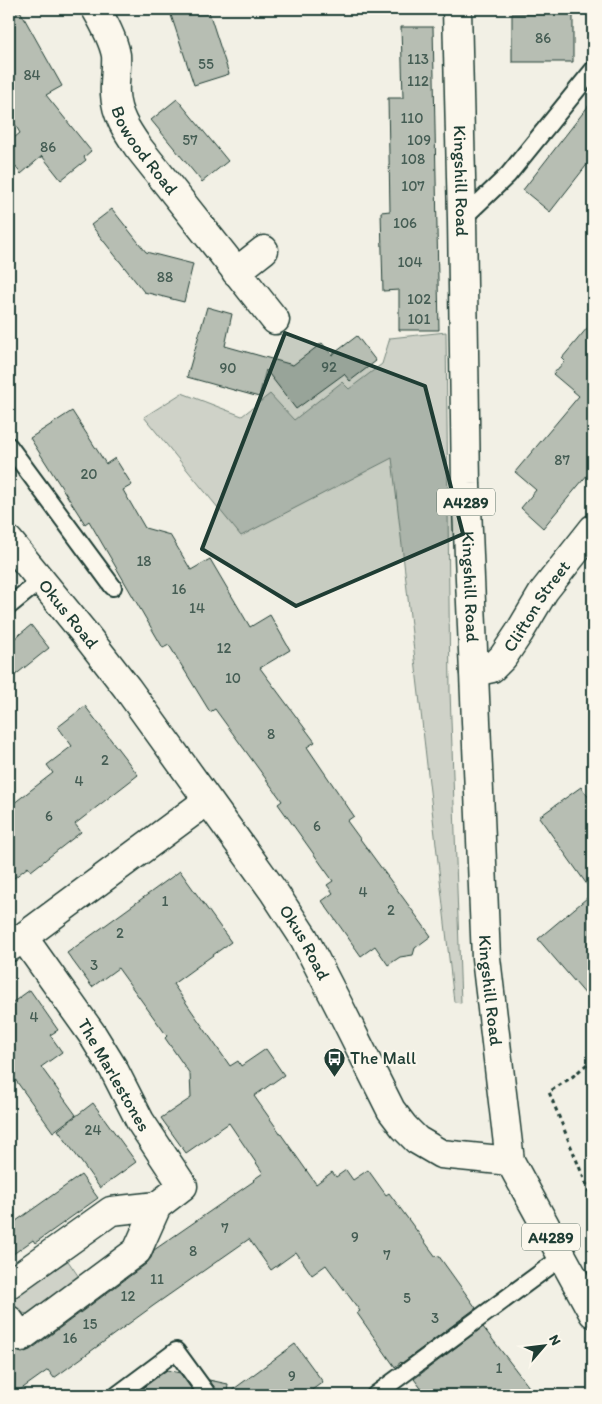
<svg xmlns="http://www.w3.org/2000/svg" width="602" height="1404" viewBox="0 0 602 1404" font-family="Itim,sans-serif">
  <rect width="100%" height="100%" fill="#f2f0e5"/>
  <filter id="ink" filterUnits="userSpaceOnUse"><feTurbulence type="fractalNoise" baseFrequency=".02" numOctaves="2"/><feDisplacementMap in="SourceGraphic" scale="10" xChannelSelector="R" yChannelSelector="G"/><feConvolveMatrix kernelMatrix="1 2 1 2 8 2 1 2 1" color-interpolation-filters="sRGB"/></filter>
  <g filter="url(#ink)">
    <g fill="#cfd2c8" stroke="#77887e">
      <path d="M 446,332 L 450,691 L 461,1003 L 454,1002 L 392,458 L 241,536 L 144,417 L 182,393 L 242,416 L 270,394 L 294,420 L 342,382 L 349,389 L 382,364 L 390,338 Z"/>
      <path d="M 68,1261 L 81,1280 L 32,1314 C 15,1314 14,1307 14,1293 L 43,1270 L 52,1271 Z"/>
    </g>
    <g fill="#b7beb3" stroke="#1f3d34">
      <path d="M 9,9 L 19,9 L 62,86 L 46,95 L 91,151 L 84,157 L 86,160 L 61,180 L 42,156 L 21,174 L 9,158 L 9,142 L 20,133 L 9,114 Z"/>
      <path d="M 169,9 L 208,9 L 229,74 L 194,85 Z"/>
      <path d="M 573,13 L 573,62 L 512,62 L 512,14 Z"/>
      <path d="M 401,27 L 433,27 L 439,330 L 399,330 L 399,290 L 383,291 L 381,212 L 390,211 L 388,98 L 403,98 Z"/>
      <path d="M 177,99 L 228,161 L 202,182 L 151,120 Z"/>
      <path d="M 593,100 L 593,157 L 550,212 L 523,190 Z"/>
      <path d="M 112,209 L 146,252 L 193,264 L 184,302 L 144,292 L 91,225 Z"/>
      <path d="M 207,307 L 232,314 L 225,346 L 293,365 L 322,343 L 332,355 L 357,336 L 376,361 L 350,381 L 344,374 L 296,409 L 266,370 L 259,397 L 187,377 Z"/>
      <path d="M 593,321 L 593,468 L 543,528 L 521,508 L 536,490 L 515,472 L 579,396 L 553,374 L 565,361 L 562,358 Z"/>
      <path d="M 72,411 L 106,464 L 115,458 L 132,485 L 123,490 L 145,528 L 170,535 L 191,570 L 210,559 L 250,627 L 270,615 L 290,650 L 260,668 L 315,742 L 307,747 L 354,816 L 347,821 L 431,936 L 415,948 L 413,955 L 400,957 L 388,965 L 375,946 L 361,956 L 322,901 L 333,893 L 327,885 L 333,881 L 278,804 L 282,801 L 215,709 L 210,712 L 169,645 L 163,648 L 89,521 L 85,524 L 30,438 Z"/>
      <path d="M 31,625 L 49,648 L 9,680 L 9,643 Z"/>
      <path d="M 85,706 L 138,775 L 75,824 L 81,832 L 31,871 L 28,867 L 9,882 L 9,807 L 53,773 L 47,765 L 72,746 L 58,727 Z"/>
      <path d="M 581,787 L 593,803 L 593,1003 L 538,939 L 593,893 L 539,817 Z"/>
      <path d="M 180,871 L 231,942 L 173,984 L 230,1066 L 238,1061 L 241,1066 L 266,1049 L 284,1075 L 254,1096 L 316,1184 L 332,1172 L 336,1177 L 346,1170 L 353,1180 L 368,1170 L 386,1195 L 389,1193 L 436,1257 L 438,1255 L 476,1308 L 402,1363 L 401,1362 L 395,1367 L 357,1313 L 360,1311 L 326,1265 L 312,1275 L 296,1252 L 271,1270 L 249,1239 L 153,1306 L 54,1378 L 48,1370 L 13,1395 L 9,1395 L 9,1354 L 14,1350 L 22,1353 L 30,1350 L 146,1264 L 151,1258 L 154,1250 L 254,1181 L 253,1180 L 263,1173 L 229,1123 L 186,1153 L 161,1118 L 191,1098 L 190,1074 L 165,1038 L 167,1036 L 118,968 L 92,987 L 67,953 Z"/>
      <path d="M 30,990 L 58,1030 L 50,1035 L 62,1052 L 41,1067 L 76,1115 L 53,1132 L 9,1071 L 9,1005 Z"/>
      <path d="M 93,1103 L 136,1162 L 100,1188 L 58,1130 Z"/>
      <path d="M 81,1175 L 98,1198 L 35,1243 L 33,1240 L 9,1257 L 9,1226 Z"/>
      <path d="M 483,1327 L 535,1395 L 426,1395 L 414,1379 Z"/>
      <path d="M 295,1344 L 323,1382 L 305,1395 L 218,1395 L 216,1389 L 209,1380 L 228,1384 L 227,1394 Z"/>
      <path d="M 167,1370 L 180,1373 L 196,1395 L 133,1395 Z"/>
    </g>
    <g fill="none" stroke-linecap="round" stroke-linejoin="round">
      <defs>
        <g id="service">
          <path d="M 462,219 L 508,175 L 593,70"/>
          <path d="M 9,446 L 113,587"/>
          <path d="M 9,606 L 41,580"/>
          <path d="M 117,1395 L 176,1351 L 208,1395"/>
          <path d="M 375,1395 L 562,1257"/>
        </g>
        <g id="minor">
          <path id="s1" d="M 96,9 C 104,23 113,39 116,55 C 117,68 114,82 115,94 C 116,115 127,131 138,147 L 275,320"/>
          <path d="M 236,272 L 264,250"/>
          <path id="s2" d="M 9,541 L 85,634 L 127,688 L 274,892 L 304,938 L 341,1010 L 391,1110 L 404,1127 L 417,1140 L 441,1154 L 510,1161"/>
          <path id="s3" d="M 474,672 L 492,668 L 503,657 L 519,633 L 544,591 L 593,529"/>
          <path d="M 10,947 L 207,801"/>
          <path d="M 9,1284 L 111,1211 L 157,1206"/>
          <path d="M 9,1320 L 21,1337 L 137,1251 L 157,1206 L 183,1186 L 140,1121 L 113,1068 L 92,1034 L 23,937"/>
        </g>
        <g id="primary">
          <path id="s4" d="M 457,9 L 462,219 L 466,484 L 486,958 L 510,1161 L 593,1313"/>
        </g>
      </defs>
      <use href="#service" stroke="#1f3d34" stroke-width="20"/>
      <use href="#minor" stroke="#1f3d34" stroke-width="31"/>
      <use href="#primary" stroke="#1f3d34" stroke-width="31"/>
      <path stroke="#1f3d34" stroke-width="3" stroke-dasharray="4 4" stroke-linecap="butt" d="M 593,1059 L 572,1077 L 549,1092 L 593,1201"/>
      <use href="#service" stroke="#fbf7ec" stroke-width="16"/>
      <use href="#minor" stroke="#fbf7ec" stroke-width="28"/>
      <use href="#primary" stroke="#fbf7ec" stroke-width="28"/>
    </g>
  </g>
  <path fill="#1f3d34" fill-opacity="0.2" stroke="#1f3d34" stroke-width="4" stroke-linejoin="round" d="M 285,333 L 425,386 L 463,534 L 296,606 L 202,549 Z"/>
  <defs>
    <symbol id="bus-pin" viewBox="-11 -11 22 30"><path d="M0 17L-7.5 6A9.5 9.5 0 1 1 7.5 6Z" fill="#1f3d34" stroke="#fbf7ec"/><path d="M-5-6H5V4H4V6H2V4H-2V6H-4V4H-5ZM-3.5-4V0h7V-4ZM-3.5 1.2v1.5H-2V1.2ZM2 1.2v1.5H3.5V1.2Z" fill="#fff"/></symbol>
  </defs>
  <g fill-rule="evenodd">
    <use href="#bus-pin" x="322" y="1046" width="25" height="34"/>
  </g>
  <g text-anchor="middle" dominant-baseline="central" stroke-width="4.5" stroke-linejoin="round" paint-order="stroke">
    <g font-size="15" fill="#455d54">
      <text x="543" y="38">86</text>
      <text x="418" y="59">113</text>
      <text x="206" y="64">55</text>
      <text x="32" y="75">84</text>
      <text x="418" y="81">112</text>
      <text x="412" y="118">110</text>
      <text x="190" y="140">57</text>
      <text x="419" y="140">109</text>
      <text x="48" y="147">86</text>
      <text x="413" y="159">108</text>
      <text x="413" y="186">107</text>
      <text x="405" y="223">106</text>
      <text x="410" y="262">104</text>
      <text x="165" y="277">88</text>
      <text x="419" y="299">102</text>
      <text x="419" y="319">101</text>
      <text x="329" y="367">92</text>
      <text x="228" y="368">90</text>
      <text x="562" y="460">87</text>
      <text x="89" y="474">20</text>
      <text x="144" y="561">18</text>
      <text x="179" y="589">16</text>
      <text x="197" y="608">14</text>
      <text x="224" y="648">12</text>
      <text x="233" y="678">10</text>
      <text x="271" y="734">8</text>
      <text x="105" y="760">2</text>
      <text x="79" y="781">4</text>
      <text x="49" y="816">6</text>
      <text x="317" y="826">6</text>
      <text x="363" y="892">4</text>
      <text x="165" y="901">1</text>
      <text x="391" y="910">2</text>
      <text x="120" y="933">2</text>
      <text x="94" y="965">3</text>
      <text x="34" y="1017">4</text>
      <text x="93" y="1130">24</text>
      <text x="225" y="1228">7</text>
      <text x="355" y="1237">9</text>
      <text x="193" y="1251">8</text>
      <text x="387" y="1255">7</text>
      <text x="157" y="1279">11</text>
      <text x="128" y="1296">12</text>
      <text x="407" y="1298">5</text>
      <text x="435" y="1318">3</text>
      <text x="90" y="1324">15</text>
      <text x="70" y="1338">16</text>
      <text x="499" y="1368">1</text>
      <text x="292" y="1376">9</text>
    </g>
    <g fill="#fbf7ec" stroke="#61756b" stroke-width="1">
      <rect x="437" y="488.5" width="58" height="27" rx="4"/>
      <rect x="522" y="1223.5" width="58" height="27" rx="4"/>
    </g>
    <g font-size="16" font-weight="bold" fill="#1f3d34">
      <text x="466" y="502">A4289</text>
      <text x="551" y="1237">A4289</text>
    </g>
    <g font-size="18" fill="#1f3d34" stroke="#fbf7ec">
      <text stroke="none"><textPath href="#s1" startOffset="154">Bowood Road</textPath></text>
      <text stroke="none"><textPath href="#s4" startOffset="172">Kingshill Road</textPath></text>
      <text stroke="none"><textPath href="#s4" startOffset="578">Kingshill Road</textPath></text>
      <text stroke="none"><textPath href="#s3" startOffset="95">Clifton Street</textPath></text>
      <text stroke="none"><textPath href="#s2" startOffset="94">Okus Road</textPath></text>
      <text stroke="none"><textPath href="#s2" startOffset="499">Okus Road</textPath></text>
      <text stroke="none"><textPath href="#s4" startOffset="982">Kingshill Road</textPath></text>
      <text transform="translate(114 1075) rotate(60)">The Marlestones</text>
    </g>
    <g font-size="18" fill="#1f3d34" stroke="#fbf7ec" text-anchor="start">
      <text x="350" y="1058">The Mall</text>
    </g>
  </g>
  <rect width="602" height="1404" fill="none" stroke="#fbf7ec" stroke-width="30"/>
  <rect x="15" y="15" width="572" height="1374" fill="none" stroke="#1f3d34" stroke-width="2" filter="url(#ink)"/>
  <g transform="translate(544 1346) rotate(62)" stroke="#fbf7ec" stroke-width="4" paint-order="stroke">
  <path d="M0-4L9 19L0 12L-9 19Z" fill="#1f3d34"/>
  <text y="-8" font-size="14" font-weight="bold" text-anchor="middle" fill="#1f3d34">N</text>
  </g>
</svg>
